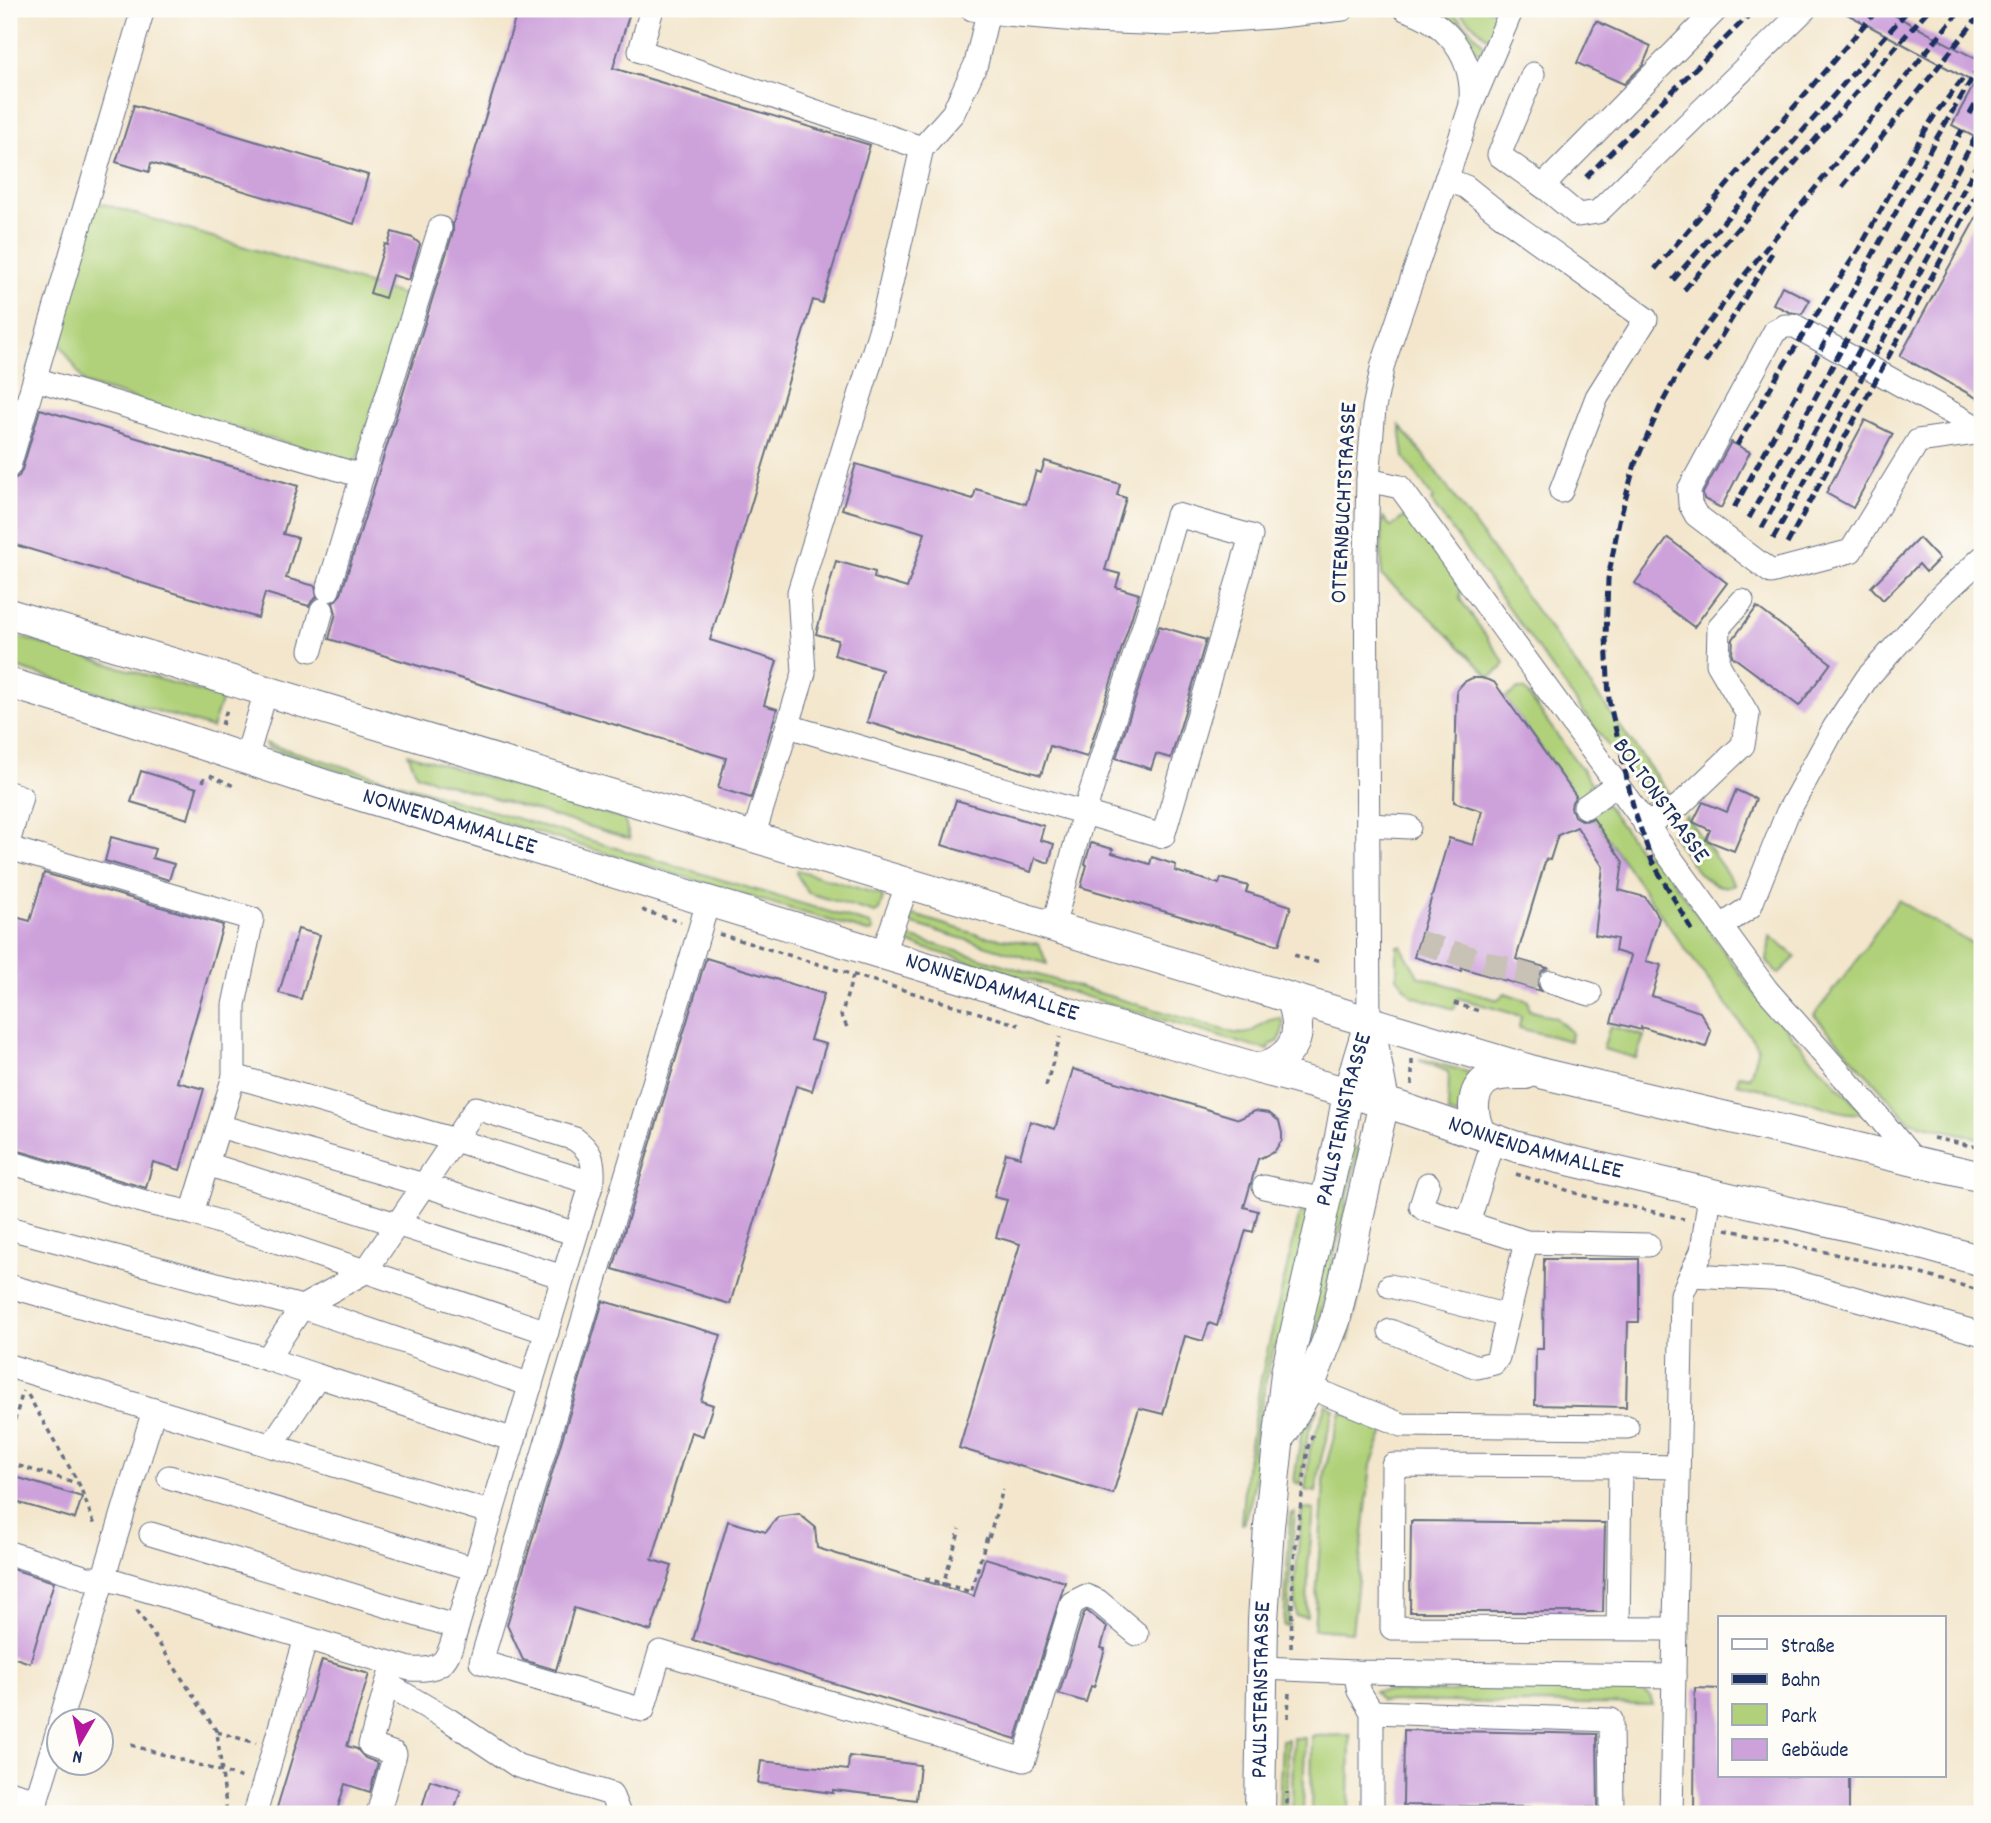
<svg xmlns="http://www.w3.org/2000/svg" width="1991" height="1823" viewBox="0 0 1991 1823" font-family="Dekko,sans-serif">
  <rect width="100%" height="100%" fill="#fdfcf7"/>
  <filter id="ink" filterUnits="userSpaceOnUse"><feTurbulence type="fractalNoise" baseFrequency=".0143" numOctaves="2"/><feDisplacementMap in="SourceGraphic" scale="14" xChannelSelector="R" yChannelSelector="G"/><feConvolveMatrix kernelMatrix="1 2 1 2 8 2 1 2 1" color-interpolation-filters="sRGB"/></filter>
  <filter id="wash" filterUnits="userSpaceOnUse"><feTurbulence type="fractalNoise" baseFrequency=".00686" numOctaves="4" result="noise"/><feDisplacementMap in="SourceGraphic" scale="28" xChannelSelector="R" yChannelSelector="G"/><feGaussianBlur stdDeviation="1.57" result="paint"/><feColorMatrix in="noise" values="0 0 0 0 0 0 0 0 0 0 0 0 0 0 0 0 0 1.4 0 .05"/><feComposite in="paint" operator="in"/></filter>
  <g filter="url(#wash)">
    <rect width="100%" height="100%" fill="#f3e6cc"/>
    <g fill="#b0d179" stroke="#66806c" stroke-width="2">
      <path d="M 1438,9 C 1457,9 1473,34 1486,47 L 1484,50 L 1478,52 L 1475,50 L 1463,30 Z"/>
      <path d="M 1456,9 L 1501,9 L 1489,39 Z"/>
      <path d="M 90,200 L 407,296 L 356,464 L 85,384 L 54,333 Z"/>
      <path d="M 1400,426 L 1429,462 L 1674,801 L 1655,811 L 1431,501 L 1433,498 L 1404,457 Z"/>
      <path d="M 1409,513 L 1461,585 L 1460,599 L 1505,663 L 1502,668 L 1490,677 L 1424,611 L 1382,576 L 1381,526 L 1383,517 L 1391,527 Z"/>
      <path d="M 9,634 L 222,698 L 212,728 L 9,665 Z"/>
      <path d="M 1518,689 L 1524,689 L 1595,788 L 1579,800 L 1505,698 Z"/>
      <path d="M 265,743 L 870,924 L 873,930 L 871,932 L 868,932 L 455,808 L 266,747 Z"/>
      <path d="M 408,754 L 624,819 L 630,839 L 417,775 Z"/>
      <path d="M 1606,804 L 1640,851 L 1657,859 L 1756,995 L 1810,1056 L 1864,1113 C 1842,1116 1822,1105 1801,1099 C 1780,1093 1758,1088 1737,1083 L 1739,1075 L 1750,1077 L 1758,1047 L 1685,949 L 1591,815 Z"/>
      <path d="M 1686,816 L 1735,885 C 1704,895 1686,854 1671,833 Z"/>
      <path d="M 797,870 L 881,895 L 883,898 L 879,911 L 875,913 L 808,893 L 796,873 Z"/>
      <path d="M 1898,900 L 1982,950 L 1982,1139 L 1909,1121 L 1814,1015 L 1852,967 Z"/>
      <path d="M 914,915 L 982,936 L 1039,944 L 1047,964 L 910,923 L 908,922 L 909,917 Z"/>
      <path d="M 906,936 L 1234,1033 C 1253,1036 1254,1028 1268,1021 C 1272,1019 1277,1019 1281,1018 L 1284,1025 L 1279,1041 L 1270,1045 L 1269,1050 L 1251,1046 L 904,942 L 903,938 Z"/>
      <path d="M 1770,936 L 1796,957 L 1778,974 L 1767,962 Z"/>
      <path d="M 1397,946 L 1401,946 L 1418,976 L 1498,1000 L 1505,993 L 1528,1001 L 1529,1010 L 1556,1018 L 1571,1032 L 1570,1041 L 1519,1028 L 1521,1016 L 1458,998 L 1454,1009 L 1412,996 L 1397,977 Z"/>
      <path d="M 1610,1026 L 1644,1036 L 1636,1058 L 1603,1049 Z"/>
      <path d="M 1419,1060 L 1426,1060 L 1474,1074 L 1463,1117 L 1448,1113 L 1449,1072 Z"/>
      <path d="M 1349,1146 L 1359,1149 L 1315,1339 L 1299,1376 Z"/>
      <path d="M 1300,1212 L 1311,1214 L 1283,1339 L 1275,1344 L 1266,1379 L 1253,1452 L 1258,1464 L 1251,1499 L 1243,1524 L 1241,1524 L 1246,1468 L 1261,1378 Z"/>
      <path d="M 1363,1255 L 1369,1256 L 1348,1341 L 1342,1338 Z"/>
      <path d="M 1326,1404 L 1334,1410 L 1321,1459 L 1316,1492 L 1305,1490 L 1310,1448 Z"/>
      <path d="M 1313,1405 L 1318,1407 L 1308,1433 L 1300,1485 L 1294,1481 L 1302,1430 Z"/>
      <path d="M 1341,1412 L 1385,1429 L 1371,1465 L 1352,1632 L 1314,1629 L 1325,1469 Z"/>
      <path d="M 1302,1508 L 1314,1510 L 1308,1567 L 1307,1617 L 1296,1616 L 1295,1580 Z"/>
      <path d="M 1295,1512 L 1291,1562 L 1289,1626 L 1284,1626 L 1290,1515 Z"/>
      <path d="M 1466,1688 L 1641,1690 L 1650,1696 L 1653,1705 L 1381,1701 L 1374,1691 L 1453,1692 Z"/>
      <path d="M 1350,1735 L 1349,1814 L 1311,1814 L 1312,1736 Z"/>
      <path d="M 1293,1738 L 1305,1738 L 1303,1814 L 1292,1814 Z"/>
      <path d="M 1288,1739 L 1286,1814 L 1279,1814 L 1282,1740 Z"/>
    </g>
    <g id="blocks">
      <g fill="#cda2db">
        <path d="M 518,9 L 631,9 L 613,68 L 870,145 L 822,303 L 813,300 L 710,640 L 777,661 L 764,705 L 777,709 L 751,798 L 718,788 L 726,758 L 329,639 L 336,613 L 333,603 L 341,594 L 453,232 L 453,224 Z"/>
        <path d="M 1838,9 L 1883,9 L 1982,62 L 1982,141 L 1952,125 L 1975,83 Z"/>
        <path d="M 1596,21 L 1651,46 L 1643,65 L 1624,84 L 1577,63 Z"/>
        <path d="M 134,105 L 368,175 L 354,224 L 151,163 L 149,172 L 116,162 Z"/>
        <path d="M 1982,207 L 1982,401 L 1900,356 Z"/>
        <path d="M 392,232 L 413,238 L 420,244 L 409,280 L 392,275 L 385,298 L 370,293 L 385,244 L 388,245 Z"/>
        <path d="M 1782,286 L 1810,300 L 1802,314 L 1789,312 L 1773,304 Z"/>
        <path d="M 40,409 L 298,486 L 283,534 L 298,538 L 286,578 L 315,586 L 317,597 L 312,601 L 309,606 L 265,593 L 258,618 L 9,543 L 9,495 L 14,479 L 19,476 L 22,470 Z"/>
        <path d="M 1865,420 L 1893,434 L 1853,508 L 1826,493 Z"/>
        <path d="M 1731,442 L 1750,452 L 1721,508 L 1704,499 L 1703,493 Z"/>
        <path d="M 1045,461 L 1120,484 L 1117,495 L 1126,498 L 1105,570 L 1120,574 L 1116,587 L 1139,594 L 1087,757 L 1050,746 L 1041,775 L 867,722 L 882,670 L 834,655 L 838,640 L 816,634 L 836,561 L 875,572 L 874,578 L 907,588 L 925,533 L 842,509 L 856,464 L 973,499 L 976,489 L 1026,504 L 1036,471 L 1041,473 Z"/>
        <path d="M 1668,538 L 1727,583 L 1694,627 L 1635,583 Z"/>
        <path d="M 1919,538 L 1939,559 L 1926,572 L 1919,564 L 1883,600 L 1871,587 Z"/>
        <path d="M 1757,607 L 1831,663 L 1799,706 L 1732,656 L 1733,639 Z"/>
        <path d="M 1159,626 L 1206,640 L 1171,758 L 1156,754 L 1151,769 L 1116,758 Z"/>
        <path d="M 1472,678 L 1482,678 L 1494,682 L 1576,796 L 1572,802 L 1571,808 L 1574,816 L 1579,819 L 1586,821 L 1593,818 L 1623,862 L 1619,890 L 1645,897 L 1659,918 L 1646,961 L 1661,965 L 1652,996 L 1700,1012 L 1711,1031 L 1706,1047 L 1641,1027 L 1641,1030 L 1611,1022 L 1631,956 L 1615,951 L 1617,939 L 1595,935 L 1603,867 L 1577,827 L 1558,835 L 1550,860 L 1546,859 L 1516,959 L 1548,968 L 1542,971 L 1538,977 L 1537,984 L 1541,991 L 1462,968 L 1461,971 L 1414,957 L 1449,838 L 1473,845 L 1482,811 L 1454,802 L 1457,690 L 1464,682 Z"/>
        <path d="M 141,771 L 197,788 L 188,819 L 131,802 Z"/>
        <path d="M 1736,790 L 1756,799 L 1734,851 L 1706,840 L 1710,830 L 1693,822 L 1703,802 L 1727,812 Z"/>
        <path d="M 956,800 L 1044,826 L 1040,840 L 1054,844 L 1049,863 L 1035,858 L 1031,872 L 942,845 Z"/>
        <path d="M 111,837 L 155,849 L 152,858 L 174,864 L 169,880 L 105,861 Z"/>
        <path d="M 1091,843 L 1113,849 L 1112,853 L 1150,864 L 1152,857 L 1176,865 L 1175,871 L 1219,884 L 1221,878 L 1248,886 L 1246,892 L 1291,906 L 1279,945 L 1081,887 L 1087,865 L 1085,864 Z"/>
        <path d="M 44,873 L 223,925 L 177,1082 L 204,1089 L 180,1170 L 153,1162 L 146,1188 L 9,1148 L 9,992 L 14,974 L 9,973 L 9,927 L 12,916 L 30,921 Z"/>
        <path d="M 298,929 L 320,935 L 301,999 L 279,993 Z"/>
        <path d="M 706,958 L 824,994 L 810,1040 L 826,1044 L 812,1091 L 796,1086 L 730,1304 L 613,1269 Z"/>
        <path d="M 1073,1069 L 1239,1119 L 1255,1111 L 1269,1113 L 1279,1121 L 1282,1133 L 1282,1140 L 1274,1152 L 1258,1159 L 1244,1207 L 1258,1211 L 1253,1232 L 1246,1230 L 1217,1326 L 1209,1323 L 1203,1341 L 1185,1336 L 1163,1414 L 1139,1408 L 1113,1494 L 959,1448 L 1020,1244 L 996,1237 L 1007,1200 L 994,1197 L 1006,1153 L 1020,1157 L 1030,1121 L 1055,1129 Z"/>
        <path d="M 1544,1259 L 1639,1259 L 1639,1322 L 1628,1322 L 1626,1407 L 1535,1405 L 1536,1349 L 1543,1349 Z"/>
        <path d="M 603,1301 L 721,1335 L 701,1401 L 713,1405 L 703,1436 L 691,1432 L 652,1560 L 672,1566 L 651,1631 L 574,1608 L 556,1670 L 523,1660 L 507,1625 Z"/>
        <path d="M 9,1475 L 82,1497 L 75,1519 L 9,1500 Z"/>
        <path d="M 799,1514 L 815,1527 L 817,1548 L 974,1596 L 985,1558 L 1065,1582 L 1016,1739 L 693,1640 L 728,1521 L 766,1532 L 778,1517 Z"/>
        <path d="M 1411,1521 L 1605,1523 L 1603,1612 L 1410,1612 Z"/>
        <path d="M 9,1568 L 54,1582 L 30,1663 L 9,1656 Z"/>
        <path d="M 1087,1611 L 1107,1627 L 1101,1648 L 1105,1649 L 1094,1687 L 1091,1686 L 1086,1702 L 1059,1694 L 1084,1613 Z"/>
        <path d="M 322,1660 L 369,1674 L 347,1746 L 357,1749 L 365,1758 L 378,1763 L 370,1792 L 345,1784 L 336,1814 L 275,1814 Z"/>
        <path d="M 1695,1688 L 1720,1689 L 1720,1776 L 1849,1776 L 1849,1814 L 1694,1814 Z"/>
        <path d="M 1404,1730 L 1597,1734 L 1598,1808 L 1403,1805 Z"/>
        <path d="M 849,1756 L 920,1765 L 916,1800 L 833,1790 L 833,1793 L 758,1783 L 761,1761 L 848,1770 Z"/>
        <path d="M 430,1780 L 461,1790 L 453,1814 L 420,1814 Z"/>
      </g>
    </g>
  </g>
  <g filter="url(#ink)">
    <use href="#blocks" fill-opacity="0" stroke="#676f84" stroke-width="2"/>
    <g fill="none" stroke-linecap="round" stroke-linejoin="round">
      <path stroke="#c8c1b6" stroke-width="23" stroke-dasharray="23 11" stroke-linecap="butt" d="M 1419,942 L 1551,982"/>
      <defs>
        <g id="minor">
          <path d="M 652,9 L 640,51 L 922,148 L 880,331 L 799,592 L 804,673 L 753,837"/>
          <path d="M 972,9 L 1006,14 L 1090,21 L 1169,24 L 1271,17 L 1343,9"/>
          <path d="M 1405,9 C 1447,22 1474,57 1471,101"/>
          <path d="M 1533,74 L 1499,155 L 1548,190 L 1578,215 L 1598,212 L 1805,9"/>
          <path d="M 922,148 L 953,113 L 976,64 L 988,12"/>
          <path d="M 1446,179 L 1466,187 L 1501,215 L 1646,319 L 1597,397 L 1561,491"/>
          <path d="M 1543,186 L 1717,9"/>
          <path d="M 35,379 L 362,476 L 440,228"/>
          <path d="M 1982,430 L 1795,326 L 1785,326 L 1775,331 L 1689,490 L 1690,504 L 1696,515 L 1771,572 L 1851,551 L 1918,441 L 1982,432"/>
          <path d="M 9,466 L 143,9"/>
          <path d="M 1368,480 L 1400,487 L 1767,990 L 1877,1115 L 1914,1160"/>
          <path d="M 328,590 L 362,476"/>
          <path d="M 311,650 L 322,610"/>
          <path d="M 788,726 L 1163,836 L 1251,536 L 1177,515 L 1150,607 L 1084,813 L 1053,927"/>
          <path d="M 246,759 L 266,691"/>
          <path d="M 9,793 L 21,797 L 9,840"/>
          <path d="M 1585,807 L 1616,785"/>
          <path d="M 1368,825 L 1409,827"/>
          <path d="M 1645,825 L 1679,806 L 1743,745 L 1748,715 L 1718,664 L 1719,627 L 1742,601"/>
          <path d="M 9,848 L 252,919 L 234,1005 L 234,1076 L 192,1213"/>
          <path d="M 708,902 L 481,1662 L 643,1710 L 660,1652 L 1024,1760 L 1072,1603 L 1086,1596 L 1098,1601 L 1137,1634"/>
          <path d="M 1720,927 L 1750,907 L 1787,814 L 1834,728 L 1867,678 L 1942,595 L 1982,558"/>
          <path d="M 882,955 L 908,883"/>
          <path d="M 1551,982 L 1590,994"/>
          <path d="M 1369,1023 L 1366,556 L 1368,480 L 1374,408 L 1383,364 L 1460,139 L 1470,108 L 1512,9"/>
          <path d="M 234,1076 L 455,1140 L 592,1183"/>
          <path d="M 219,1126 L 424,1185 L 576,1234"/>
          <path d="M 9,1162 L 148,1203 L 192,1213 L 547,1332"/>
          <path d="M 207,1164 L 563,1277"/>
          <path d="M 1428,1184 L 1421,1206 L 1424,1209 L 1526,1242 L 1648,1245"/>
          <path d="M 1264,1187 L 1325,1200"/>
          <path d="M 1468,1223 L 1494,1139"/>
          <path d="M 9,1228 L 302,1307 L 531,1385"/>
          <path d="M 1691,1275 L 1789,1280 L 1982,1334"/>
          <path d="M 9,1286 L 267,1359 L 302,1307 L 365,1272 L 476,1108 L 575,1139 C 591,1151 594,1159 593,1179 L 457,1627 C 448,1657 447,1672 410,1669 L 119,1582 L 103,1578 L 87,1578 L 9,1553"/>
          <path d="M 1390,1286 L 1508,1316"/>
          <path d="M 1390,1331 L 1477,1367 L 1494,1363 L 1498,1357 L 1526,1242"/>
          <path d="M 267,1359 L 318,1376"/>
          <path d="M 9,1366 L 492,1513"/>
          <path d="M 1309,1387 L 1402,1425 L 1627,1427"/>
          <path d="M 271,1446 L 318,1376 L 514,1440"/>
          <path d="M 1620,1466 L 1678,1467"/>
          <path d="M 169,1477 L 475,1569"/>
          <path d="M 151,1534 L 457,1627"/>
          <path d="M 1618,1629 L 1620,1466 L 1393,1465 L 1392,1628 L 1675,1629"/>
          <path d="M 393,1665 L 387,1684 L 449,1720 L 518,1766 L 611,1794 L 619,1814"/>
          <path d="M 1263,1668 L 1355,1672 L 1674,1676"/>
          <path d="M 1355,1672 L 1359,1691 L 1372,1712 L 1372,1814"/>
          <path d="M 1372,1712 L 1611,1720 L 1612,1814"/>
          <path d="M 60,1722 L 154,1410"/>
          <path d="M 9,1792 L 37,1800"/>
          <path d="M 32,1814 L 60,1724"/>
          <path d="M 255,1814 L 306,1638"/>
          <path d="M 378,1814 L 395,1754 L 370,1745 L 387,1684"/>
          <path d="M 1671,1814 L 1682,1294 L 1702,1251 L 1710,1194"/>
        </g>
        <g id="major">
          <path d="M 9,614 L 1544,1074 L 1982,1177"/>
          <path id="s1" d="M 9,683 L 107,713 L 322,784 L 965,979 L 1066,1012 L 1260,1069 L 1397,1106 L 1514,1146 L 1559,1158 L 1896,1237 L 1982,1261"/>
          <path d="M 1260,1069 C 1296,1055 1304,1036 1292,1000"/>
          <path d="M 1481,1134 C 1472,1117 1469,1091 1488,1079 C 1499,1073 1514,1074 1526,1074"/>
          <path d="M 1284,1431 L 1309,1387 L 1335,1321 L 1384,1102 L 1370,1027"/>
          <path id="s2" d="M 1260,1814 L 1263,1620 L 1269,1526 L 1286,1373 L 1340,1137 L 1348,1093 L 1369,1023"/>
        </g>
      </defs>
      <use href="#minor" stroke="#676f84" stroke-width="25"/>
      <use href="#major" stroke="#676f84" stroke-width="32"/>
      <g stroke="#676f84" stroke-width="3.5" stroke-dasharray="5 5" stroke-linecap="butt">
        <path d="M 222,725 L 228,706"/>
        <path d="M 210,775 L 236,787"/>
        <path d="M 203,782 L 206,773"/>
        <path d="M 643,909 L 644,911 L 681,922"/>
        <path d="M 719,934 L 1019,1025"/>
        <path d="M 1294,955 L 1320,963"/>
        <path d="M 1454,1003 L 1479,1011"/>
        <path d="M 847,1027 L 841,1016 L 853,976"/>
        <path d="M 1412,1060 L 1412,1085"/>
        <path d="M 1046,1086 L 1060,1037"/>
        <path d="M 1933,1138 L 1982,1148"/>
        <path d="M 1516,1174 L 1585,1196 L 1684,1219"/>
        <path d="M 1726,1229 L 1921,1274 L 1982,1291"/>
        <path d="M 28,1395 L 79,1484 L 96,1528"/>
        <path d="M 9,1440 L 23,1391"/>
        <path d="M 9,1463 L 77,1483"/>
        <path d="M 989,1538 L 1003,1489"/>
        <path d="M 925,1578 L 971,1592 L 987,1537"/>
        <path d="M 942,1587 L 960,1529"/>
        <path d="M 137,1610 L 217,1732 L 227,1814"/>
        <path d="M 1291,1648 L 1293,1567 L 1308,1447 L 1313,1433"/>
        <path d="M 1288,1718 L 1289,1690"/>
        <path d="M 217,1732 L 256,1743"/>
        <path d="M 131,1745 L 243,1778"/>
        <path d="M 759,1814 L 760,1810 L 788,1814"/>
        <path d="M 1287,1814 L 1287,1792"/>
      </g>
      <use href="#minor" stroke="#fff" stroke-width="23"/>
      <use href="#major" stroke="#fff" stroke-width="30"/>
      <g stroke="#1b2f5e" stroke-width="5" stroke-dasharray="10 5" stroke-linecap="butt">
        <path d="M 1970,114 L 1982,93"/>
        <path d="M 1586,177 L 1755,9"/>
        <path d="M 1842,187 L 1982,12"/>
        <path d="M 1655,269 L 1878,9"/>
        <path d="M 1673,280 L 1909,9"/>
        <path d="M 1684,290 L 1929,9"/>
        <path d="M 1705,363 L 1772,253"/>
        <path d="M 1737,445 L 1782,368 L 1862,244 L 1920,139 L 1936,113 L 1965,76"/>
        <path d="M 1734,508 L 1936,139 L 1982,62"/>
        <path d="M 1749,518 L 1962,130"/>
        <path d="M 1762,528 L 1975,138"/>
        <path d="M 1773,539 L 1940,236 L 1982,154"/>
        <path d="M 1787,544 L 1982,184"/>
        <path d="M 1692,930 L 1652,861 L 1634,810 L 1609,700 L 1606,637 L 1608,579 L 1619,521 L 1635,464 L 1661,405 L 1696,341 L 1746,273 L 1961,9"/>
      </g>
    </g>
  </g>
  <g text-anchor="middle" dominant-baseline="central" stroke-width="6" stroke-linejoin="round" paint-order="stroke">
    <g font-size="24" fill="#1b2f5e" stroke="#fdfcf7">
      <text transform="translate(1345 503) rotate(-87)">OTTERNBUCHTSTRASSE</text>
      <text transform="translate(1660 801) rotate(54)">BOLTONSTRASSE</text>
      <text stroke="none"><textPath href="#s1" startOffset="462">NONNENDAMMALLEE</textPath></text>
      <text stroke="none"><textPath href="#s1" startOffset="1029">NONNENDAMMALLEE</textPath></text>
      <text stroke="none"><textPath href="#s2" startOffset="702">PAULSTERNSTRASSE</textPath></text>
      <text stroke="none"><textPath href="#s1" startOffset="1596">NONNENDAMMALLEE</textPath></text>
      <text stroke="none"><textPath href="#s2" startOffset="124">PAULSTERNSTRASSE</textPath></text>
    </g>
  </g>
  <rect width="1991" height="1823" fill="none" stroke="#fdfcf7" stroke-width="35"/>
  <rect x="1718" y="1616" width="228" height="161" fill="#fdfcf7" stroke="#a3aaba" stroke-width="2"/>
  <rect x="1732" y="1639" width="35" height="10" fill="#ffffff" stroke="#a3aaba" stroke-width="2"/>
  <text x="1781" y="1652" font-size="21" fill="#1b2f5e">Straße</text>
  <rect x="1732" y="1674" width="35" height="10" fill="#1b2f5e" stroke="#a3aaba" stroke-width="2"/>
  <text x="1781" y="1686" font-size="21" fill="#1b2f5e">Bahn</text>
  <rect x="1732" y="1704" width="35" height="21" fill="#b0d179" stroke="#a3aaba" stroke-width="2"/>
  <text x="1781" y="1722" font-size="21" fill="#1b2f5e">Park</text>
  <rect x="1732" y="1739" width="35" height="21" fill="#cda2db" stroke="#a3aaba" stroke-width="2"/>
  <text x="1781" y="1756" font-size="21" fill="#1b2f5e">Gebäude</text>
  <g transform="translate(80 1742) rotate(189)"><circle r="33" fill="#fdfcf7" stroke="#a3aaba" stroke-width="2"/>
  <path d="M0-5L12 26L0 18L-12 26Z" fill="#b5179e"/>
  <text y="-10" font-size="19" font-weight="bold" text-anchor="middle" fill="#1b2f5e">N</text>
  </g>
</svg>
